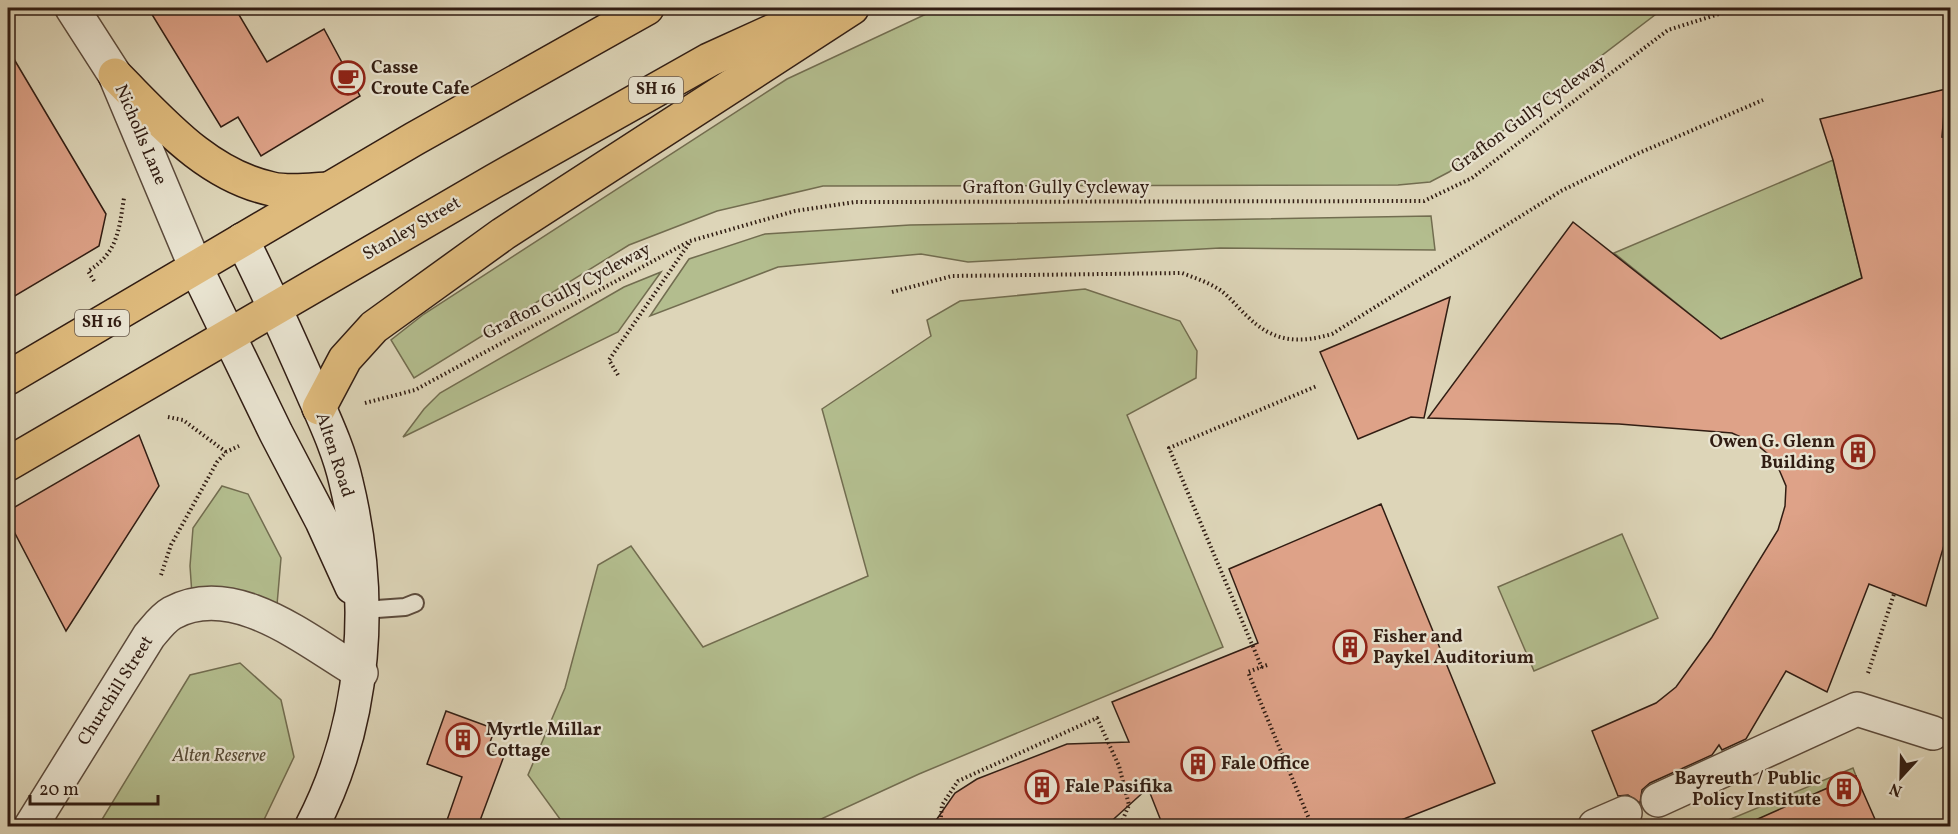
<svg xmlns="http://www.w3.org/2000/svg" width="1958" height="834" viewBox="0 0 1958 834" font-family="Vollkorn,serif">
  <rect width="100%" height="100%" fill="#ddd5b8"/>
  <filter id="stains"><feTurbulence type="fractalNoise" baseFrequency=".00333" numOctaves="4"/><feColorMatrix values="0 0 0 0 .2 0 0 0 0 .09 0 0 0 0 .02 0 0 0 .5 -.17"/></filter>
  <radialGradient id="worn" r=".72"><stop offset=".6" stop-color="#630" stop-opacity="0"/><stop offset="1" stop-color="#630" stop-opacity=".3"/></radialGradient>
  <g fill="#b3bd8e" stroke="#726d50" stroke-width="1.5">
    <path d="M 939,8 L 1664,8 L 1449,172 L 1430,182 L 1398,185 L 823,186 L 717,211 L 629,245 L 414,378 L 391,340 L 424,314 L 787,79 Z"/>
    <path d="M 1833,160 L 1862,278 L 1721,339 L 1614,253 Z"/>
    <path d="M 1431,216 L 1435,250 L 1220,248 L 968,262 L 921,254 L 778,267 L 650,316 L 689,259 L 765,234 L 910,225 Z"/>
    <path d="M 661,272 L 618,332 L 403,437 L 424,409 L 440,393 L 624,287 Z"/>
    <path d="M 1085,289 L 1180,321 L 1197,351 L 1196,378 L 1127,415 L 1223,647 L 919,774 L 806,826 L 565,826 L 528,775 L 565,688 L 598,565 L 631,546 L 703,647 L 868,576 L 822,409 L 931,336 L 927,320 L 960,301 Z"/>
    <path d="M 222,486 L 248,494 L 281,558 L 277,605 L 192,595 L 190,566 L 193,528 Z"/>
    <path d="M 1622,534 L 1658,618 L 1534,671 L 1498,587 Z"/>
    <path d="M 240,663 L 281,700 L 294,757 L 261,826 L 98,826 L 190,675 Z"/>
    <path d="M 1853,768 L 1856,776 L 1757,820 L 1759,825 L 1755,826 L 1714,826 Z"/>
  </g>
  <g fill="#dea288" stroke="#311d13" stroke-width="1.5">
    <path d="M 148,8 L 235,8 L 267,62 L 324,29 L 360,96 L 261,156 L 238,117 L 221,127 Z"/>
    <path d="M 8,49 L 106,214 L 99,246 L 8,300 Z"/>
    <path d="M 1946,89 L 1942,137 L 1950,138 L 1950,525 L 1926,606 L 1869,584 L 1827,692 L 1786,671 L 1746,739 L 1722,750 L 1719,745 L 1712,755 L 1650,783 L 1642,790 L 1640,803 L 1628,795 L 1618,796 L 1592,731 L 1656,703 L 1676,687 L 1712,637 L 1778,530 L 1785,506 L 1786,486 L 1775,460 L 1756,444 L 1732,433 L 1619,424 L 1428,418 L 1573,222 L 1721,339 L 1862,278 L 1833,160 L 1820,119 Z"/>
    <path d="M 1450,297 L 1424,418 L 1411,417 L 1358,439 L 1320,352 Z"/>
    <path d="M 139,435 L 159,486 L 66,631 L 8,520 L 8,511 Z"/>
    <path d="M 1381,504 L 1495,783 L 1386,826 L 1163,826 L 1148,788 L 1106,826 L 932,826 L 955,793 L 977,779 L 1067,744 L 1129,742 L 1112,702 L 1258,643 L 1229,569 Z"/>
    <path d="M 446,711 L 495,729 L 487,750 L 504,756 L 478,826 L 445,826 L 462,777 L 427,764 Z"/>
    <path d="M 1856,776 L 1878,826 L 1742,826 L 1823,790 Z"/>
  </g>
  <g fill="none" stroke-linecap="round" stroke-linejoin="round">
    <defs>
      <path id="lane" d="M 363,610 L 405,607 L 415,603"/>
      <g id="street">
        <path d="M 72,8 L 115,75 L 196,268"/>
        <path d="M 1658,800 L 1857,709 L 1933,733"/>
        <path d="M 31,826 L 149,636 C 155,629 163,618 172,613 C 235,579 308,642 361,673"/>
        <path d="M 1595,826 L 1625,813"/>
      </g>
      <g id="secondary">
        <path d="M 242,240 C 267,289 289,339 311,389 C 324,419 339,450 346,482 C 374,597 367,720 312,826"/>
        <path d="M 196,268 L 276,433 L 322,521 L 352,587"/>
      </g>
      <g id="highway">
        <path d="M 115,75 C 161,121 206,175 272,189 C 289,193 310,190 327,189"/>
        <path d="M 8,378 L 414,139 L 647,8"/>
        <path d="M 319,408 L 345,359 L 374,327 L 503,234 L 852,8"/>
        <path d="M 8,464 L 494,181 L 709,60 L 823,8"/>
      </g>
    </defs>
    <use href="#lane" stroke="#5c4b3c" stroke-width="20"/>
    <use href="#street" stroke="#5c4b3c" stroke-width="36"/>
    <use href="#secondary" stroke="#311d13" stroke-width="36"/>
    <use href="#highway" stroke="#311d13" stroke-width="36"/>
    <g stroke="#311d13" stroke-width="4" stroke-dasharray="1.5 3" stroke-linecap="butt">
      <path d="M 94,281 L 88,271 C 118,253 119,229 124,198"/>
      <path d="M 892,292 L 952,276 L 1182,273 C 1195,278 1208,282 1220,290 C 1230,297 1238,308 1247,316 C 1273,342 1298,344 1332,334 L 1561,191 L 1639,153 L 1763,100"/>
      <path d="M 618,375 L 609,360 L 690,242"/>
      <path d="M 365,403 L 415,390 L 690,241 L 795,211 L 855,202 L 1424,201 L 1472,178 L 1668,30 L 1738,8"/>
      <path d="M 168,417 L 183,420 L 226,452"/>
      <path d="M 161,575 L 171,545 L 217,462 L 226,452 L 239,446"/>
      <path d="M 1267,665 L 1248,672 L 1312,826"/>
      <path d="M 1262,668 L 1169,448 L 1317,386"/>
      <path d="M 1868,673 L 1894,594"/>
      <path d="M 940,826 L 942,805 L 958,781 L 1097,718 L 1119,766 L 1129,805 L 1120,826"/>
    </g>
    <use href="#lane" stroke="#e9e4d1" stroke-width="16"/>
    <use href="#street" stroke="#e9e4d1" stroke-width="33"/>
    <use href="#secondary" stroke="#e9e4d1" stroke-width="33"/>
    <use href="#highway" stroke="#deba7c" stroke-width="33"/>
  </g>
  <defs>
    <symbol id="cafe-ring" viewBox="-11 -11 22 22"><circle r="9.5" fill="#e9e4d1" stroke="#8f2418" stroke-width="1.5"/><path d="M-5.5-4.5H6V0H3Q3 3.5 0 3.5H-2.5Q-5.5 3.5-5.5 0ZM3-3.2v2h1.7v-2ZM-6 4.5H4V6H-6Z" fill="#8f2418"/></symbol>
    <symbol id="building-ring" viewBox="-11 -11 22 22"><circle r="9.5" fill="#e9e4d1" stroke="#8f2418" stroke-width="1.5"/><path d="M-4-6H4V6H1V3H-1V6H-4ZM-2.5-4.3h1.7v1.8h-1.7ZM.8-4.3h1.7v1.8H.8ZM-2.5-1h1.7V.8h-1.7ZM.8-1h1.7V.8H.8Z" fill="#8f2418"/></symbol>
  </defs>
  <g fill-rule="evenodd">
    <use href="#cafe-ring" x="329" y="59" width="38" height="38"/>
    <use href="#building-ring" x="1839" y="433" width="38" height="38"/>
    <use href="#building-ring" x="1331" y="628" width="38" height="38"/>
    <use href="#building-ring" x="444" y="721" width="38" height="38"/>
    <use href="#building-ring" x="1179" y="745" width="38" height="38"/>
    <use href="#building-ring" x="1023" y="768" width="38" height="38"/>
    <use href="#building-ring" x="1825" y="770" width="38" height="38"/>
  </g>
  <g text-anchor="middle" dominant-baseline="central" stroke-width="4.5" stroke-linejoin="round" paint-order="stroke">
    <g fill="#e9e4d1" stroke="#68594c" stroke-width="1.5">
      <rect x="629" y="77" width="54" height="26" rx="4.5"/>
      <rect x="75" y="310" width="54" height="26" rx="4.5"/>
    </g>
    <g font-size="16" font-weight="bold" fill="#311d13">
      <text x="656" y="90">SH 16</text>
      <text x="102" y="323">SH 16</text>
    </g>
    <g font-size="18" font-weight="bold" fill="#311d13" stroke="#e9e4d1" text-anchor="start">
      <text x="371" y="68">Casse<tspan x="371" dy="21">Croute Cafe</tspan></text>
      <text x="1835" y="442" text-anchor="end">Owen G. Glenn<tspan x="1835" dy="21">Building</tspan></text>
      <text x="1373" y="637">Fisher and<tspan x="1373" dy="21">Paykel Auditorium</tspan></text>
      <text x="486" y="730">Myrtle Millar<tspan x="486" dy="21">Cottage</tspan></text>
      <text x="1221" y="764">Fale Office</text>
      <text x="1821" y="779" text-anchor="end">Bayreuth / Public<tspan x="1821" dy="21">Policy Institute</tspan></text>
      <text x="1065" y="787">Fale Pasifika</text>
    </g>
    <g font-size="18" fill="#311d13" stroke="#e9e4d1">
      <text transform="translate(1529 115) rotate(-36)">Grafton Gully Cycleway</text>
      <text transform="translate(140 135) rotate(67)">Nicholls Lane</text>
      <text x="1056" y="188">Grafton Gully Cycleway</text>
      <text transform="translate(412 229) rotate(-30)">Stanley Street</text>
      <text transform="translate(567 292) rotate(-28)">Grafton Gully Cycleway</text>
      <text transform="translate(334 455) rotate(72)">Alten Road</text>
      <text transform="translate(116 691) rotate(-58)">Churchill Street</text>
    </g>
    <g font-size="18" font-style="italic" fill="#584d38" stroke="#e9e4d1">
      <text x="219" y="756">Alten Reserve</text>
    </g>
  </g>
  <rect width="1958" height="834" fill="none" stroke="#ddd5b8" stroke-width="30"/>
  <rect x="9" y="9" width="1940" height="816" fill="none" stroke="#311d13" stroke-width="3"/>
  <rect x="15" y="15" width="1928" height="804" fill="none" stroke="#311d13" stroke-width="1.5"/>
  <g transform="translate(1901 777) rotate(202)" stroke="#e9e4d1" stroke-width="4.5" paint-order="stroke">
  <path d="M0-4.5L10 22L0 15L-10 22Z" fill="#311d13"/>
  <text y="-9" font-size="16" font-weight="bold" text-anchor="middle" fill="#311d13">N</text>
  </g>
  <path d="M30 795v9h128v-9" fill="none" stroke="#311d13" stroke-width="3"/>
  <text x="39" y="795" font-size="18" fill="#311d13" stroke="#e9e4d1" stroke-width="4.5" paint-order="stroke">20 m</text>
  <rect width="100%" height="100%" filter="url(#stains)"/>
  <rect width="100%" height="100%" fill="url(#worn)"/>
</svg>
